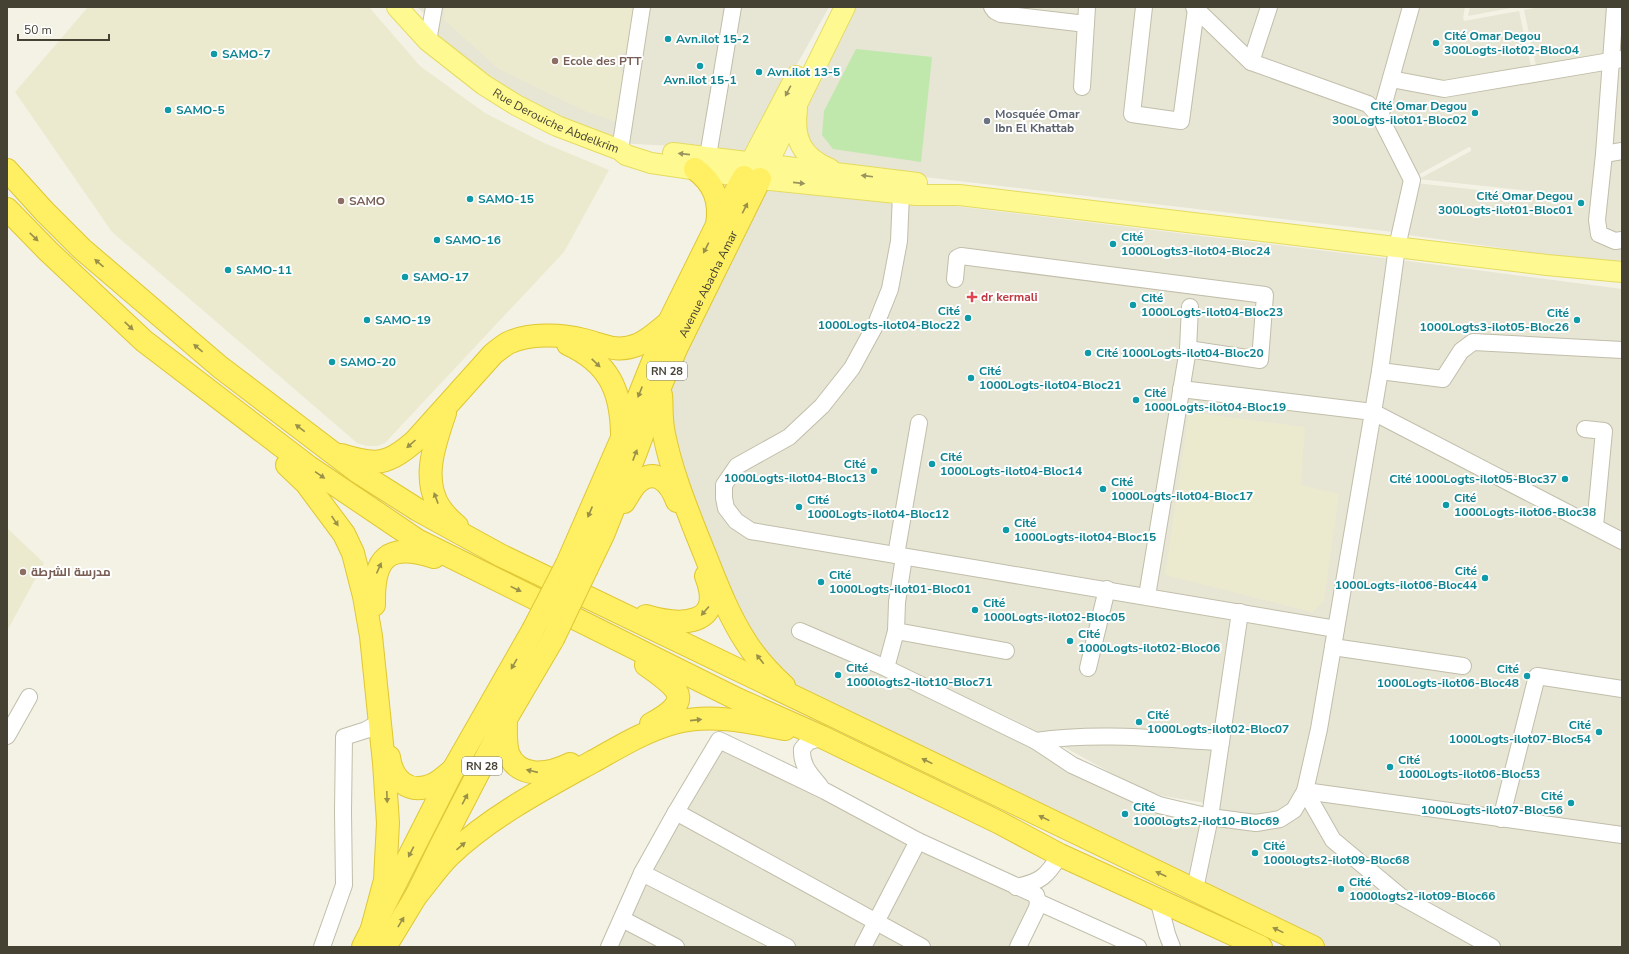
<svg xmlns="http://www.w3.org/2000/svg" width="1629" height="954" viewBox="0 0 1629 954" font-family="'Nunito Sans',Cairo,sans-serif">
  <rect width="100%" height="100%" fill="#f3f2e5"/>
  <g fill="#e7e5d3">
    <path d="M 417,7 L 829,7 L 748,152 L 712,148 L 616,143 L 521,101 L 432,37 L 435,23 Z"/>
    <path d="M 852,7 L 988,7 L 1082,27 L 1091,7 L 1140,7 L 1129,115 L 1182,124 L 1198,16 L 1248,63 L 1366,106 L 1408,180 L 1402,233 L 840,167 L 815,155 L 801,121 L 822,69 Z"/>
    <path d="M 998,7 L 1083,7 L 1082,20 Z"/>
    <path d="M 1148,7 L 1189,7 L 1178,117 L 1136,111 Z"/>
    <path d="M 1199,7 L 1265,7 L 1250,55 Z"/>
    <path d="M 1272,7 L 1407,7 L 1379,110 L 1255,60 Z"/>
    <path d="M 1414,7 L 1465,7 L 1463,18 L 1464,21 L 1519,11 L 1532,71 L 1445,86 L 1396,76 Z"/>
    <path d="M 1470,7 L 1516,7 L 1468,16 Z"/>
    <path d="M 1540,7 L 1616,7 L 1611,57 L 1537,70 L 1524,10 Z"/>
    <path d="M 1622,24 L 1622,236 L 1602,231 Z"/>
    <path d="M 1610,64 L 1594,220 L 1622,243 L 1622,263 L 1586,260 L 1409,235 L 1415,183 L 1541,197 L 1544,195 L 1541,192 L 1419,179 L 1471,151 L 1471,148 L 1469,147 L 1414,177 L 1384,117 L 1394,84 L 1442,93 Z"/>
    <path d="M 763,185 L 897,199 L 895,240 L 887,288 L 873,324 L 848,367 L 820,403 L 787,434 L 735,463 L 720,484 L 720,500 L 723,511 L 733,524 L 751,535 L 753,528 L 738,519 L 730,507 L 727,498 L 727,486 L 739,469 L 791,440 L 825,408 L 855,369 L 880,325 L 894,290 L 903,241 L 905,200 L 1392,259 L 1370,408 L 1358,406 L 1357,414 L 1369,415 L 1333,625 L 1327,624 L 1326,631 L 1332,633 L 1316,727 L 1301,790 L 1292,808 L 1279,815 L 1269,817 L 1282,822 L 1297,812 L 1305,798 L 1331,843 L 1399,899 L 1485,947 L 1326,947 L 1199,885 L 1213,821 L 1256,826 L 1258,819 L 1214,814 L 1243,619 L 1230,617 L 1205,803 L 1163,796 L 1133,785 L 1015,720 L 885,660 L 883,664 L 800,627 L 796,630 L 797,633 L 799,634 L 883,671 L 1035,745 L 1071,768 L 1119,791 L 1157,808 L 1206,820 L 1193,882 L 1112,845 L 793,690 L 779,677 L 748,640 L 730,605 L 706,547 L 682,484 L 672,455 L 667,431 L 664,393 L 706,300 Z"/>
    <path d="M 1400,260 L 1622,289 L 1622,346 L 1472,339 L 1441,375 L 1384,368 Z"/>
    <path d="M 1474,346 L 1622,353 L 1622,537 L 1598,524 L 1600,434 L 1592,521 L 1377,410 L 1383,375 L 1443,382 Z"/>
    <path d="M 1376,417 L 1622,545 L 1622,685 L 1536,672 L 1497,815 L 1309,788 L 1337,644 Z"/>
    <path d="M 1539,680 L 1622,692 L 1622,832 L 1505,816 Z"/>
    <path d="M 720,744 L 913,842 L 875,917 L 681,811 Z"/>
    <path d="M 1312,796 L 1622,839 L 1622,947 L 1499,947 L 1403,893 L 1336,838 Z"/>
    <path d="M 677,817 L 872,923 L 859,947 L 794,947 L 647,872 Z"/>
    <path d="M 919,845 L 1036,902 L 1014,947 L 929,947 L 881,920 Z"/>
    <path d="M 644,878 L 779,947 L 613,947 Z"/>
    <path d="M 878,927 L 914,947 L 867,947 Z"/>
  </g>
  <g fill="#eceace">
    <path d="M 88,7 L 369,7 L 420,66 L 485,113 L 544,143 L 609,170 L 564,252 L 385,443 L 377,446 L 367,446 L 357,443 L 112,232 L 15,92 Z"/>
    <path d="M 445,7 L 634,7 L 627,52 L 622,52 L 620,70 L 625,73 L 616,122 L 587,112 L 499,69 L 444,20 Z"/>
    <path d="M 1189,412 L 1305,427 L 1301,485 L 1339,494 L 1324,601 L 1312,612 L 1165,575 Z"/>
    <path d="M 7,528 L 44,563 L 7,631 Z"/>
  </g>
  <path fill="#c0e8ad" d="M 856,49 L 932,57 L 921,162 L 833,149 L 822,135 L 824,111 Z"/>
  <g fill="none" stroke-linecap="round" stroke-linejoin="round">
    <defs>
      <g id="minor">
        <path d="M 992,7 L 995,11 L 1001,14 L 1086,24"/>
        <path d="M 1144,7 L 1132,114 L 1181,121 L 1196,9"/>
        <path d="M 1615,7 L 1604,154 L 1597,220 L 1599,234 L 1615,241 L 1622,240"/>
        <path d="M 428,41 L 434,7"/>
        <path d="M 1251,62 L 1269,7"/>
        <path d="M 1391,79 L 1444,89 L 1622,59"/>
        <path d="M 1082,87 L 1087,7"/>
        <path d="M 1380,117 L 1411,7"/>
        <path d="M 620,150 L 642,7"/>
        <path d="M 1604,154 L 1622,151"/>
        <path d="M 708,156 L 733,7"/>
        <path d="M 899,183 L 901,194 L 899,241 L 890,289 L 876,324 L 852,368 L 822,406 L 789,437 L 737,466 L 724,485 L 724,498 L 726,508 L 736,521 L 751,531 C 946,564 1141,595 1336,629"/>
        <path d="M 955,279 L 957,258 L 961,256 L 1265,295 L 1260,360 L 1188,349"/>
        <path d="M 1380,371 L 1443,379 L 1461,351 L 1473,342 L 1622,350"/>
        <path d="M 1181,389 L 1373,412 L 1622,541"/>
        <path d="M 1585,429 L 1604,431 L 1595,526"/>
        <path d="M 896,555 L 919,423"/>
        <path d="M 1147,596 L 1188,349 L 1190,307"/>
        <path d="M 800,631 L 886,668 L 1036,741 L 1072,765 L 1159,805 L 1210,817 L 1256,823 L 1280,819 L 1294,810 L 1305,791 L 1319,729 L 1380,371 L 1397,247 L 1412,180 L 1380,117 L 1368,104 L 1251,62 L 1194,7"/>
        <path d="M 896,631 L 897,602 L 904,557"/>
        <path d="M 1333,647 L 1463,666"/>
        <path d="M 886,668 L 896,631 L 1006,651"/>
        <path d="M 1088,668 L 1107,589"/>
        <path d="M 7,736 L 29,697"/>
        <path d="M 1036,741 C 1097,732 1160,739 1221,742"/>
        <path d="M 820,786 C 810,774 801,765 802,749 L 808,742 L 822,737"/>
        <path d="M 1305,791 L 1622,835"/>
        <path d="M 1305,791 L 1333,840 L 1400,896 L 1492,947"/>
        <path d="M 676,812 L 922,947"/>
        <path d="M 1501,819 L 1537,676 L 1622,689"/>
        <path d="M 642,873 L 787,947"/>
        <path d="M 1016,887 C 1041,882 1047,876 1060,855"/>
        <path d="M 1195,889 L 1210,817 L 1240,612"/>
        <path d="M 1158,899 L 1167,934 L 1172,947"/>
        <path d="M 1038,902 L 1138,947"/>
        <path d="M 622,919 L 676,947"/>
        <path d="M 322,947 L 344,885 L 343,812 L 344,737 L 366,730 L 380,722"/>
        <path d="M 609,947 L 642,873 L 676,812 L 719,740 L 825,791 L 918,841 L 1036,895 L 1038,902 L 1037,908 L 1018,947"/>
        <path d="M 863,947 L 918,841"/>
      </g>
      <g id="major">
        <path id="s1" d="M 397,7 L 428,41 L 484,85 L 516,105 L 557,126 L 620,150 L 626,155 L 651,163 L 760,179 L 916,195 L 959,195 L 1547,265 L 1622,272"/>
        <path d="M 797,109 C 793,138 801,157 830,169"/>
        <path d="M 673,153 L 917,183"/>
        <path d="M 745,173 L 796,76"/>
        <path d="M 762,175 L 845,7"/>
      </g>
      <g id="highway">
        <path d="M 695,169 C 714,183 721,201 717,225"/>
        <path d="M 7,170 L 44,211 L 82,249 L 220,367 L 358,472 L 418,510 L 500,555 L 1313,947"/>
        <path d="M 7,209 L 48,251 L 144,341 L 309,467 L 417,540 L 737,699 L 822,737 L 998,822 L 1060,855 L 1261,947"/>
        <path d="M 568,344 C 609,363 621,390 622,433"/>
        <path d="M 661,395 C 662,408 661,421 664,434 C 671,469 684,502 697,535 C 712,571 725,610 746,642 C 756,658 770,673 784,686"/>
        <path d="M 445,413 C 435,443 421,479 440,508 C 445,515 451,521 457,526"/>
        <path d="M 341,455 C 376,466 388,465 415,441 L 493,354 C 498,350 503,346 508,343 C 529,333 561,334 584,340 C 604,345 616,353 637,345 C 649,340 658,331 667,324"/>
        <path d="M 287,465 L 306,483 L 344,534 L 353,553 L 364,596 L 371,636 L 384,763 L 388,823 L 385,880 L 371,932"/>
        <path d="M 624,502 C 628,496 631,490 635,485 C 654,465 670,482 677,501"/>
        <path d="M 567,564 L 622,438 L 668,324 L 717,225 L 744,177"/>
        <path id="s2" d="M 587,568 L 603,535 L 636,452 L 660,387 L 676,349 L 760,179"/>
        <path d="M 374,605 C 373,558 387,542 434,557"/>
        <path d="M 646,616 C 680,626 726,627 706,576"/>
        <path d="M 646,665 C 679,688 696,700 651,724"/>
        <path d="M 506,719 C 506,730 505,742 508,753 C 518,780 550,774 570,764"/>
        <path d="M 389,757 C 392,779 408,795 432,785 C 440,782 446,775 453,770"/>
        <path d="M 416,896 C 427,883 437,868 449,856 C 490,817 543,789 592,762 C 619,747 645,731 674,723 C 710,713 750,722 785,729"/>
        <path d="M 363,947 L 453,770 L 533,630"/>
        <path d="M 385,947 L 416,896 L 441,845 L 506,719 L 553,639"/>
      </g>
    </defs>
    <use href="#minor" stroke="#c1beaa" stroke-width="18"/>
    <use href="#major" stroke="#e5db61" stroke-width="22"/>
    <use href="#highway" stroke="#dfc733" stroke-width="24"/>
    <use href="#minor" stroke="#fff" stroke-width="16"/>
    <use href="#major" stroke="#fff991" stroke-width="20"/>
    <use href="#highway" stroke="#ffef63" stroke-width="22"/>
    <defs>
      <g id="highway-bridge">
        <path d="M 533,630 L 567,564"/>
        <path d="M 553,639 L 587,568"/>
      </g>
    </defs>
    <use href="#highway-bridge" stroke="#dfc733" stroke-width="24" stroke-linecap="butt"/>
    <use href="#highway-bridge" stroke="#ffef63" stroke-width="22"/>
  </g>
  <defs><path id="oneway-solid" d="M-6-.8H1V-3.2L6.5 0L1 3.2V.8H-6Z"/></defs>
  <g fill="#99945e">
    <use href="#oneway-solid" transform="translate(788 91) rotate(118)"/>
    <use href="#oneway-solid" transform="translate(684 154) rotate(-174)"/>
    <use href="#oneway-solid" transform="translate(867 176) rotate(-173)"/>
    <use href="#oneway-solid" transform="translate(799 183) rotate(6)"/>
  </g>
  <g fill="#999049">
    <use href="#oneway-solid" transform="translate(745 208) rotate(-63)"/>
    <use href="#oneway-solid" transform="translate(34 237) rotate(44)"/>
    <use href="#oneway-solid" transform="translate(706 248) rotate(117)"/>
    <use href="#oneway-solid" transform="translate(99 263) rotate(-139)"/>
    <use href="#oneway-solid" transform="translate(129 326) rotate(43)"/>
    <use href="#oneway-solid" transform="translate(198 348) rotate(-140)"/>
    <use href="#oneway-solid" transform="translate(596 363) rotate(44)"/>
    <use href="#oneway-solid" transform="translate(640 392) rotate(112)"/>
    <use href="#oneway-solid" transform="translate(300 428) rotate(-143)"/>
    <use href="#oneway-solid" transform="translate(411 444) rotate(138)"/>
    <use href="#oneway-solid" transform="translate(635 455) rotate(-69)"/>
    <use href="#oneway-solid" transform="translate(320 475) rotate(34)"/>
    <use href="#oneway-solid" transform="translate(436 498) rotate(-110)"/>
    <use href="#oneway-solid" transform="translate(590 512) rotate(113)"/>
    <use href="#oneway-solid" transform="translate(335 521) rotate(56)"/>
    <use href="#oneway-solid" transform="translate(379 568) rotate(-66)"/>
    <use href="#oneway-solid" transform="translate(516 589) rotate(26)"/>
    <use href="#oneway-solid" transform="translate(705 611) rotate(131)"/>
    <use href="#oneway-solid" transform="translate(760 659) rotate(-128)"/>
    <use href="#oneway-solid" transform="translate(514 664) rotate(120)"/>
    <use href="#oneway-solid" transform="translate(696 720) rotate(-6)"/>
    <use href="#oneway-solid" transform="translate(927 761) rotate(-154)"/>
    <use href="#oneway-solid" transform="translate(532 771) rotate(-167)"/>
    <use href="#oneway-solid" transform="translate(387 797) rotate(88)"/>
    <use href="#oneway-solid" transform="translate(465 799) rotate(-62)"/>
    <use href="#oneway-solid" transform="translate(1044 818) rotate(-154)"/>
    <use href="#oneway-solid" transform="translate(461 846) rotate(-41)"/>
    <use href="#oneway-solid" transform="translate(411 852) rotate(117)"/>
    <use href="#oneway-solid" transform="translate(1161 874) rotate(-155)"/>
    <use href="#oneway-solid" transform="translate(401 922) rotate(-59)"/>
    <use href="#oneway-solid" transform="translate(1278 930) rotate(-154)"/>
  </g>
  <g fill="#0f9aa8" stroke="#fff" stroke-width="1.5">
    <circle cx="668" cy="39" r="4"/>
    <circle cx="1436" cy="43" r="4"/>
    <circle cx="214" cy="54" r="4"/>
    <circle cx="700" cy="66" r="4"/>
    <circle cx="759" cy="72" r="4"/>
    <circle cx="168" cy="110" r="4"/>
    <circle cx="1475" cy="113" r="4"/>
    <circle cx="470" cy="199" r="4"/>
    <circle cx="1581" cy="203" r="4"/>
    <circle cx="437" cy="240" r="4"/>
    <circle cx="1113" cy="244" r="4"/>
    <circle cx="228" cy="270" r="4"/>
    <circle cx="405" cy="277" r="4"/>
    <circle cx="1133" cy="305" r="4"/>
    <circle cx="968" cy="318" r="4"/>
    <circle cx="367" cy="320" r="4"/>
    <circle cx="1577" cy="320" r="4"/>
    <circle cx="1088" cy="353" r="4"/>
    <circle cx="332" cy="362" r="4"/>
    <circle cx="971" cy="378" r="4"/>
    <circle cx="1136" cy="400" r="4"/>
    <circle cx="932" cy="464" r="4"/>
    <circle cx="874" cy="471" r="4"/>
    <circle cx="1565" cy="479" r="4"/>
    <circle cx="1103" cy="489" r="4"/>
    <circle cx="1446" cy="505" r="4"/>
    <circle cx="799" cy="507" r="4"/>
    <circle cx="1006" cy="530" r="4"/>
    <circle cx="1485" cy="578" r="4"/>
    <circle cx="821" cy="582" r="4"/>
    <circle cx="975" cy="610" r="4"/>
    <circle cx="1070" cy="641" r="4"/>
    <circle cx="838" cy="675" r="4"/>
    <circle cx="1527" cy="676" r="4"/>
    <circle cx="1139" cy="722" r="4"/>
    <circle cx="1599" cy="732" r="4"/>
    <circle cx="1390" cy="767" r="4"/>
    <circle cx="1571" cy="803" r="4"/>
    <circle cx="1125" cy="814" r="4"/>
    <circle cx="1255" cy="853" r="4"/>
    <circle cx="1341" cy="889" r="4"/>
  </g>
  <g fill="#8d6e63" stroke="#fff" stroke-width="1.5">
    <circle cx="555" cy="61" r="4"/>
    <circle cx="341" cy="201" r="4"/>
    <circle cx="23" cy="572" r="4"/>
  </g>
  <circle fill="#6b7280" stroke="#fff" stroke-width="1.5" cx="987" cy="121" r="4"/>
  <path fill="#e0444e" stroke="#fff" stroke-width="1.5" d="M970 291h4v4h4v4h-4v4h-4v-4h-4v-4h4z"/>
  <g text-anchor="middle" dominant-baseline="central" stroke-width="4" stroke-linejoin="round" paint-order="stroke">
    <g fill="#fff" stroke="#7d7b71" stroke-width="1">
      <rect x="647" y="362" width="40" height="18" rx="3"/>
      <rect x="462" y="757" width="40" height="18" rx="3"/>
    </g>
    <g font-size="11" font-weight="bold" fill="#454234">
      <text x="667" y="371">RN 28</text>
      <text x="482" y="766">RN 28</text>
    </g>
    <g font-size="12" font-weight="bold" fill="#0d838f" stroke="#fff" text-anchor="start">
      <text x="1444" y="36">Cité Omar Degou<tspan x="1444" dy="14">300Logts-ilot02-Bloc04</tspan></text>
      <text x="676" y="39">Avn.ilot 15-2</text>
      <text x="222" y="54">SAMO-7</text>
      <text x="767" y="72">Avn.ilot 13-5</text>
      <text x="700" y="80" text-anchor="middle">Avn.ilot 15-1</text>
      <text x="1467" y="106" text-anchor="end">Cité Omar Degou<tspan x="1467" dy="14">300Logts-ilot01-Bloc02</tspan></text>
      <text x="176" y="110">SAMO-5</text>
      <text x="1573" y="196" text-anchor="end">Cité Omar Degou<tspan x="1573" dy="14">300Logts-ilot01-Bloc01</tspan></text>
      <text x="478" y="199">SAMO-15</text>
      <text x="1121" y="237">Cité<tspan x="1121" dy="14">1000Logts3-ilot04-Bloc24</tspan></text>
      <text x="445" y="240">SAMO-16</text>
      <text x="236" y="270">SAMO-11</text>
      <text x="413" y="277">SAMO-17</text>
      <text x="1141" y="298">Cité<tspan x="1141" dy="14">1000Logts-ilot04-Bloc23</tspan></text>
      <text x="960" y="311" text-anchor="end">Cité<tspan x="960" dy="14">1000Logts-ilot04-Bloc22</tspan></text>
      <text x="1569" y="313" text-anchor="end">Cité<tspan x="1569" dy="14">1000Logts3-ilot05-Bloc26</tspan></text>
      <text x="375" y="320">SAMO-19</text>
      <text x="1096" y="353">Cité 1000Logts-ilot04-Bloc20</text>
      <text x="340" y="362">SAMO-20</text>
      <text x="979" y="371">Cité<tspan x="979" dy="14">1000Logts-ilot04-Bloc21</tspan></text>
      <text x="1144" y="393">Cité<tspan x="1144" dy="14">1000Logts-ilot04-Bloc19</tspan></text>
      <text x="940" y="457">Cité<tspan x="940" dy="14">1000Logts-ilot04-Bloc14</tspan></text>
      <text x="866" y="464" text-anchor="end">Cité<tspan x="866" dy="14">1000Logts-ilot04-Bloc13</tspan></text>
      <text x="1557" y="479" text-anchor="end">Cité 1000Logts-ilot05-Bloc37</text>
      <text x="1111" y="482">Cité<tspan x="1111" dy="14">1000Logts-ilot04-Bloc17</tspan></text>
      <text x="1454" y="498">Cité<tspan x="1454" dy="14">1000Logts-ilot06-Bloc38</tspan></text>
      <text x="807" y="500">Cité<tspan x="807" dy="14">1000Logts-ilot04-Bloc12</tspan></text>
      <text x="1014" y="523">Cité<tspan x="1014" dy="14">1000Logts-ilot04-Bloc15</tspan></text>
      <text x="1477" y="571" text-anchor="end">Cité<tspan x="1477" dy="14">1000Logts-ilot06-Bloc44</tspan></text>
      <text x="829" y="575">Cité<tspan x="829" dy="14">1000Logts-ilot01-Bloc01</tspan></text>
      <text x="983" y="603">Cité<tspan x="983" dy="14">1000Logts-ilot02-Bloc05</tspan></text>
      <text x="1078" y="634">Cité<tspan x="1078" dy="14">1000Logts-ilot02-Bloc06</tspan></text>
      <text x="846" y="668">Cité<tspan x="846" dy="14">1000logts2-ilot10-Bloc71</tspan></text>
      <text x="1519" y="669" text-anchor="end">Cité<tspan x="1519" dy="14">1000Logts-ilot06-Bloc48</tspan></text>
      <text x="1147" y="715">Cité<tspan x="1147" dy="14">1000Logts-ilot02-Bloc07</tspan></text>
      <text x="1591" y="725" text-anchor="end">Cité<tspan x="1591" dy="14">1000Logts-ilot07-Bloc54</tspan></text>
      <text x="1398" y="760">Cité<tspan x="1398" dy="14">1000Logts-ilot06-Bloc53</tspan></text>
      <text x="1563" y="796" text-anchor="end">Cité<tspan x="1563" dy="14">1000Logts-ilot07-Bloc56</tspan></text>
      <text x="1133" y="807">Cité<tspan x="1133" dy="14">1000logts2-ilot10-Bloc69</tspan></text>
      <text x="1263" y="846">Cité<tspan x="1263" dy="14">1000logts2-ilot09-Bloc68</tspan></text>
      <text x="1349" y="882">Cité<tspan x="1349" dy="14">1000logts2-ilot09-Bloc66</tspan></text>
    </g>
    <g font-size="12" font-weight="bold" fill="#785e54" stroke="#fff" text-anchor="start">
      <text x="563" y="61">Ecole des PTT</text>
      <text x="349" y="201">SAMO</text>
      <text x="31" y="572">مدرسة الشرطة</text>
    </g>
    <g font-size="12" font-weight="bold" fill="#5b616d" stroke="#fff" text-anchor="start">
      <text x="995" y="114">Mosquée Omar<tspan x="995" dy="14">Ibn El Khattab</tspan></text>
    </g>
    <g font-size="12" fill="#454234" stroke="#fff">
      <text stroke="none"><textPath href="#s1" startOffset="198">Rue Derouiche Abdelkrim</textPath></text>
      <text stroke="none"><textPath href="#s2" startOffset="309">Avenue Abacha Amar</textPath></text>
    </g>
    <g font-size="12" font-weight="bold" fill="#be3a42" stroke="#fff" text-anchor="start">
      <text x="981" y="297">dr kermali</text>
    </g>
  </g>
  <rect width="1629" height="954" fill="none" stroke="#454234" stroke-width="16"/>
  <path d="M18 34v6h91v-6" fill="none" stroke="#454234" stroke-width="2"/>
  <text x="24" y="34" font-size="12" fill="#454234" stroke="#ffffff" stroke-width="3" paint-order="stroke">50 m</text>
</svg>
